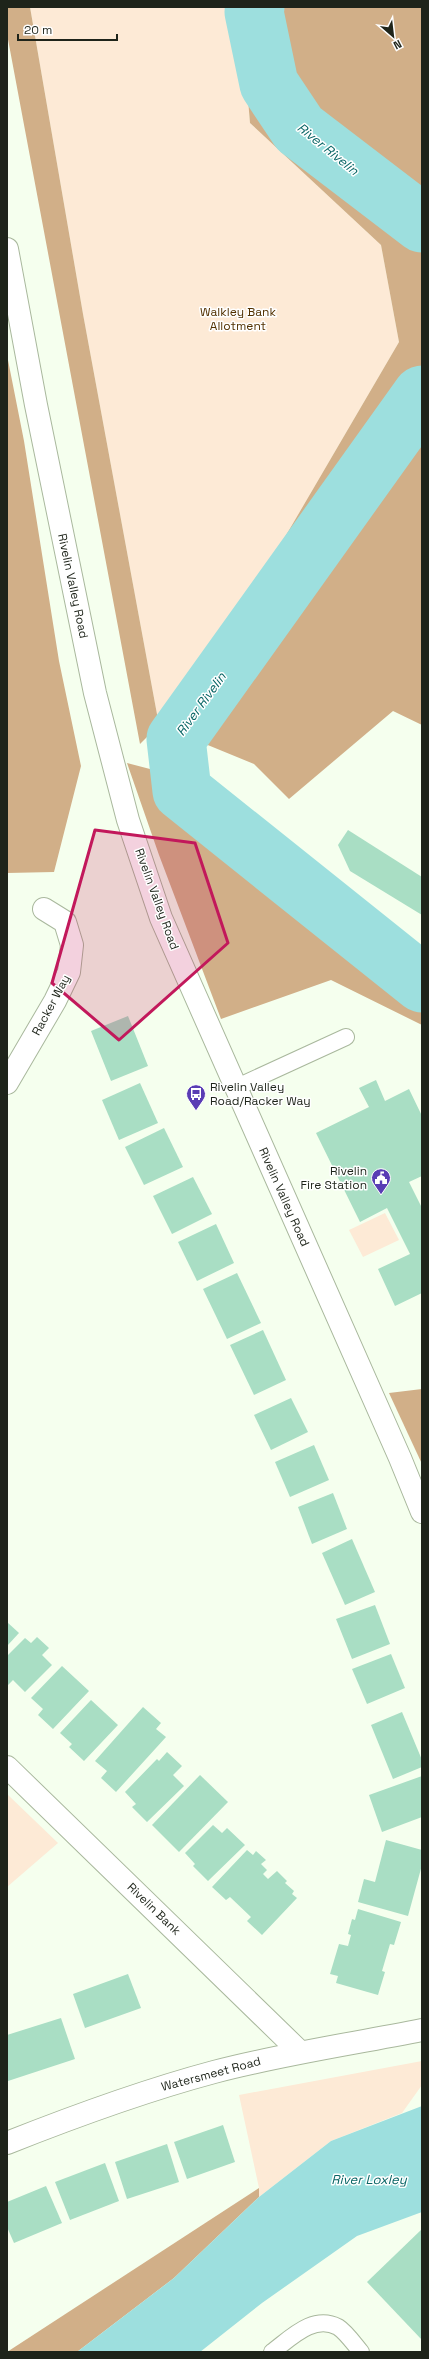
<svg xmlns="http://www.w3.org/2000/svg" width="429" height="2359" viewBox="0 0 429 2359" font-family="'Space Grotesk',sans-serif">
  <rect width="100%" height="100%" fill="#f5ffee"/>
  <g fill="#fdead6">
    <path d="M 30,7 L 245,7 L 242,29 L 250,123 L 381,245 L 399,342 L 285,537 L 159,725 L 83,314 Z"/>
    <path d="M 385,1213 L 399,1240 L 363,1257 L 349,1230 Z"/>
    <path d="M 7,1794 L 58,1843 L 7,1887 Z"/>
    <path d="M 422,2061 L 422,2085 L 402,2113 L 331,2141 L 259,2197 L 259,2188 L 239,2095 Z"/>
  </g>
  <g fill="#d1af88">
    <path d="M 7,7 L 30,7 L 83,314 L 159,725 L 285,537 L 399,342 L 381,245 L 250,123 L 242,29 L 245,7 L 422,7 L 422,725 L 393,711 L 289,799 L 254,764 L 159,725 L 140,744 L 7,34 Z"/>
    <path d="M 7,355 L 24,441 L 59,661 L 81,766 L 54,872 L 7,873 Z"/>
    <path d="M 127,763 L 215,786 L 316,887 L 422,968 L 422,1025 L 331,980 L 221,1019 L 159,855 Z"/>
    <path d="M 422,1389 L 422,1464 L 389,1393 Z"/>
    <path d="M 259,2188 L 259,2197 L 174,2278 L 77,2352 L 7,2352 Z"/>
  </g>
  <path fill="#9ddfde" d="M 422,2106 L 422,2212 L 357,2236 L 262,2303 L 200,2352 L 77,2352 L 174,2278 L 259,2197 L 331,2141 Z"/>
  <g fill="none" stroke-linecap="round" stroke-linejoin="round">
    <g stroke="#9ddfde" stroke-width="59">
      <path d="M 255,7 L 254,12 L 269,84 L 299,129 L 422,223"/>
      <path d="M 422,395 L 176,739 L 182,791 L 422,983"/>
    </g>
  </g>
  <g fill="#a9dec4">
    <path d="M 348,830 L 422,877 L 422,915 L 350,871 L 338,845 Z"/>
    <path d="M 128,1016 L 148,1066 L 111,1081 L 91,1031 Z"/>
    <path d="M 376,1080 L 385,1101 L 409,1089 L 422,1116 L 422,1176 L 409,1182 L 422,1208 L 422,1293 L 395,1306 L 378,1269 L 410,1254 L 387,1208 L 360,1222 L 316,1133 L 369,1107 L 359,1088 Z"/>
    <path d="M 140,1083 L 158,1123 L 119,1140 L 102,1100 Z"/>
    <path d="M 164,1128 L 183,1167 L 144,1185 L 125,1147 Z"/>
    <path d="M 193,1177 L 212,1214 L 172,1234 L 153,1196 Z"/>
    <path d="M 216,1224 L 234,1263 L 197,1281 L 178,1242 Z"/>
    <path d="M 237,1273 L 261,1323 L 227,1339 L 203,1289 Z"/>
    <path d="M 263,1330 L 286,1380 L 254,1395 L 230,1345 Z"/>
    <path d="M 291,1398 L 308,1432 L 271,1450 L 254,1415 Z"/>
    <path d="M 314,1445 L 329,1480 L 290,1497 L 275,1462 Z"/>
    <path d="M 333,1493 L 347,1529 L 312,1544 L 298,1507 Z"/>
    <path d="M 352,1539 L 375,1592 L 345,1605 L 322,1553 Z"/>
    <path d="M 375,1605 L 390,1644 L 352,1659 L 336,1619 Z"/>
    <path d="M 7,1622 L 19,1633 L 7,1646 Z"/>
    <path d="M 37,1637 L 49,1648 L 42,1655 L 52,1665 L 25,1692 L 13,1680 L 7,1686 L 7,1656 L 25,1638 L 31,1643 Z"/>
    <path d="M 391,1654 L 405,1688 L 367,1704 L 352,1669 Z"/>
    <path d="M 62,1666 L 89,1691 L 53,1729 L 38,1715 L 43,1709 L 31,1698 Z"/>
    <path d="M 91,1700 L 118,1725 L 84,1761 L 69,1747 L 72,1744 L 60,1733 Z"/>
    <path d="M 143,1707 L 161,1723 L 156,1729 L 166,1737 L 116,1792 L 101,1778 L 107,1771 L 95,1761 Z"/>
    <path d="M 402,1712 L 422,1760 L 422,1767 L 393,1779 L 371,1725 Z"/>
    <path d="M 167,1752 L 182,1766 L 173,1775 L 184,1786 L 147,1822 L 132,1807 L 136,1804 L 125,1792 L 157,1759 L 159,1761 Z"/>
    <path d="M 200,1775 L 228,1802 L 179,1852 L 152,1825 Z"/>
    <path d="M 422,1776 L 422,1817 L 382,1832 L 369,1795 Z"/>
    <path d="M 213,1825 L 222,1833 L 227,1828 L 245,1845 L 208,1881 L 193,1866 L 195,1864 L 185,1853 Z"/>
    <path d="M 386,1840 L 422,1850 L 422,1865 L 408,1916 L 358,1902 L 364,1879 L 375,1882 Z"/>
    <path d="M 247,1850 L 253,1855 L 256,1851 L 266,1860 L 261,1864 L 267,1870 L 263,1874 L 268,1879 L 277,1871 L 287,1881 L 285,1883 L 294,1891 L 292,1894 L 297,1898 L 262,1935 L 247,1921 L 251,1917 L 230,1897 L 226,1900 L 212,1887 Z"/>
    <path d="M 358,1909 L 401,1922 L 394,1945 L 390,1944 L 382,1971 L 385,1972 L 378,1995 L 336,1983 L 338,1976 L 330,1974 L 339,1944 L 348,1946 L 351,1935 L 348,1934 L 352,1919 L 355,1920 Z"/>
    <path d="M 128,1974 L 141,2008 L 85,2028 L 73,1994 Z"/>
    <path d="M 61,2018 L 75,2059 L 8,2081 L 7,2035 Z"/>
    <path d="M 223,2125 L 235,2162 L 187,2179 L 174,2142 Z"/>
    <path d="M 167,2144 L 179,2182 L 127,2199 L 115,2162 Z"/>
    <path d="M 105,2163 L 119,2201 L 70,2220 L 55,2182 Z"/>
    <path d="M 46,2186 L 62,2223 L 14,2243 L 7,2227 L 7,2202 Z"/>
    <path d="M 422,2229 L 422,2340 L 367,2282 Z"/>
  </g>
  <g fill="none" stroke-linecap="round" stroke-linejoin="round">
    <defs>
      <g id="lane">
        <path d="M 235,1088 L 346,1037"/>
        <path d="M 272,2352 C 291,2338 313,2314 338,2327 C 346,2332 355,2345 361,2352"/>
      </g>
      <g id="street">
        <path d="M 7,1083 L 55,1001 L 69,972 L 72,945 L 65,922 L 44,909"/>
        <path d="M 7,1767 L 300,2052"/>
        <path d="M 7,2143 C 75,2116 143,2091 214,2072 C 282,2054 352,2044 422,2030"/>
      </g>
      <path id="primary" d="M 7,249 L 36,405 L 95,693 L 128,820 L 161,918 L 400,1458 L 422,1512"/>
    </defs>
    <use href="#lane" stroke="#a9b89d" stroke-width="18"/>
    <use href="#street" stroke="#a9b89d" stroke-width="24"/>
    <use href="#primary" stroke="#a9b89d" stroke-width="24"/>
    <use href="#lane" stroke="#fff" stroke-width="16"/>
    <use href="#street" stroke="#fff" stroke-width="22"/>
    <use href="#primary" stroke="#fff" stroke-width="22"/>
  </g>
  <path fill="#c2185b" fill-opacity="0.2" stroke="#c2185b" stroke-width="3" stroke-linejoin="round" d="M 95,830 L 195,843 L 228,943 L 119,1040 L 52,983 Z"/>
  <defs>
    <symbol id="bus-pin" viewBox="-11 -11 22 30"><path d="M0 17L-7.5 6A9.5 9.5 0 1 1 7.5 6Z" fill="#593cb4" stroke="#fff"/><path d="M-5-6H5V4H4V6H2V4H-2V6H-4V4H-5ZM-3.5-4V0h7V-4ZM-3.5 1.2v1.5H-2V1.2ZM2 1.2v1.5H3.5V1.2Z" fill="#fff"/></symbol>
    <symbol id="civic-pin" viewBox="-11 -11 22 30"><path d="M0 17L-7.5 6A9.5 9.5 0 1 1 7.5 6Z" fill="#593cb4" stroke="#fff"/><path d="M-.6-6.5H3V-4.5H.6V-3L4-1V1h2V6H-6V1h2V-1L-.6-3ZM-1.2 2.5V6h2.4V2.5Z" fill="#fff"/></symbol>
  </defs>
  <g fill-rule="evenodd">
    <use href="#bus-pin" x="185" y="1083" width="22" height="30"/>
    <use href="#civic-pin" x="370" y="1167" width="22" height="30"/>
  </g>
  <g text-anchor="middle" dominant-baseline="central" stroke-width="3" stroke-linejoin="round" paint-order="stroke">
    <g font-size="12" fill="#523100" stroke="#fff">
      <text x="238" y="312">Walkley Bank<tspan x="238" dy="14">Allotment</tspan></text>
    </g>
    <g font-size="12" fill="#1e241a" stroke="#fff">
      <text transform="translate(73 586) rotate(78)">Rivelin Valley Road</text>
      <text transform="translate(157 899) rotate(70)">Rivelin Valley Road</text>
      <text transform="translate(51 1005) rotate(-62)">Racker Way</text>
      <text transform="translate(284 1197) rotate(66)">Rivelin Valley Road</text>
      <text transform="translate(154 1909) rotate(44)">Rivelin Bank</text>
      <text transform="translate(211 2074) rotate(-15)">Watersmeet Road</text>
    </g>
    <g font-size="12" fill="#1e241a" stroke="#fff" text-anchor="start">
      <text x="210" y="1087">Rivelin Valley<tspan x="210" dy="14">Road/Racker Way</tspan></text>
      <text x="367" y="1171" text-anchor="end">Rivelin<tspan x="367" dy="14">Fire Station</tspan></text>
    </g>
    <g font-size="13" font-style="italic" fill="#086565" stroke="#fff">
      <text transform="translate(328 149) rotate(39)">River Rivelin</text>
      <text transform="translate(201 704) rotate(-54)">River Rivelin</text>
      <text x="369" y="2179">River Loxley</text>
    </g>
  </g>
  <rect width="429" height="2359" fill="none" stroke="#1e241a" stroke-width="16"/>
  <g transform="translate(393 36) rotate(152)" stroke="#ffffff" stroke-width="3" paint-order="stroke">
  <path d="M0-3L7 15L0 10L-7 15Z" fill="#1e241a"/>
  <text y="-6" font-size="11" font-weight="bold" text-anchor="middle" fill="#1e241a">N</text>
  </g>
  <path d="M18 34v6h99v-6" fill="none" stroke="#1e241a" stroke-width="2"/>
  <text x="24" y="34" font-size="12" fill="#1e241a" stroke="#ffffff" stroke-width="3" paint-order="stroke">20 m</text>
</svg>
